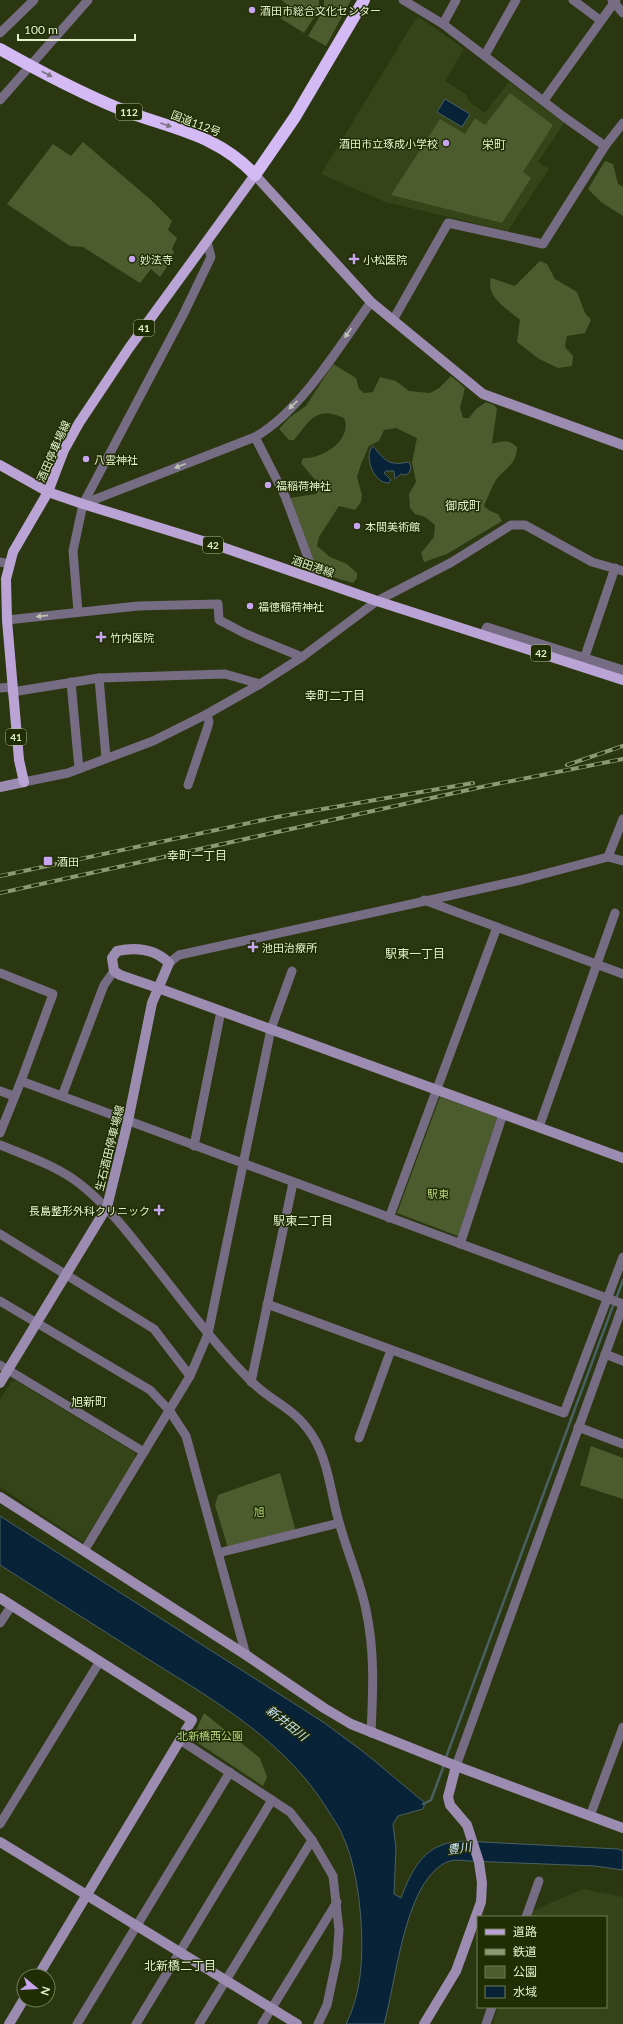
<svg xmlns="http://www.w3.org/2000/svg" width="623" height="2024" viewBox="0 0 623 2024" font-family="Lato,'Noto Sans JP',sans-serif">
  <rect width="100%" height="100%" fill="#2a3710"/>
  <g fill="#364419">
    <path d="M 419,17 L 464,49 L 445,81 L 467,95 L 469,101 L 485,113 L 509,82 L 564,123 L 538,162 L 549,169 L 508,231 L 385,202 L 321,174 L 415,20 Z"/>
    <path d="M 16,1381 L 134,1452 L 136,1458 L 83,1542 L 0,1487 L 0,1400 L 11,1382 Z"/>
    <path d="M 583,1889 L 623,1897 L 623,2024 L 493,2024 L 498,2007 L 606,2007 L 606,1917 L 526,1917 L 527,1913 Z"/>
  </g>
  <g fill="#4c5c2e">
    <path d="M 282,0 L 319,0 L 319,10 L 304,33 L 280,18 L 287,5 Z"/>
    <path d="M 324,0 L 351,0 L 326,46 L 308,36 L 324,9 Z"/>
    <path d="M 510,93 L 553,125 L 523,172 L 531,178 L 502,223 L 391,195 L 440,119 L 465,134 L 475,118 L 485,125 Z"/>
    <path d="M 83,142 L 151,200 L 172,221 L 168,230 L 177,238 L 172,249 L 174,252 L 167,263 L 169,264 L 160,277 L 151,269 L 140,283 L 83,247 L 70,246 L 7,204 L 53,144 L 71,156 Z"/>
    <path d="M 605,161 L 613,164 L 618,184 L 623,187 L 623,216 L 601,202 L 588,189 Z"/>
    <path d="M 540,261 L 547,264 L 555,279 L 577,292 L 585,313 L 591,320 L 585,333 L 567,336 L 565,347 L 573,356 L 572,366 L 558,368 L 539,359 L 517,342 L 520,320 C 508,309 485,297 491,278 L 515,286 Z"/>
    <path d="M 333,364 L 356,378 L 359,389 L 364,393 L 373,392 L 380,377 L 396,381 L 409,391 L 430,393 L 439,388 L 451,376 L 465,388 L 460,408 L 463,418 L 469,418 L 476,409 L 486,402 L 494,405 L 497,409 L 492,444 C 502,441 508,439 517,447 C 517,464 505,468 496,480 C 491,488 488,497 484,506 L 490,511 L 498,514 L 502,521 L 447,554 L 424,562 L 421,553 L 434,537 L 435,525 L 425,517 L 415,514 L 410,508 L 409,494 L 416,482 L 412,462 L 417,438 L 396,428 L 384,430 L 379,441 L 369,446 L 361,464 L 357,477 L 362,495 L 361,502 L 355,510 L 339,506 L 319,537 L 317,546 L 330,557 L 347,564 L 357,573 L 357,578 L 353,583 L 326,575 L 318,571 L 289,498 L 316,494 L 320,486 L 301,463 L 303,458 C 322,459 353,440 344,418 C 316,406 311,419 294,440 L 289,440 L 279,429 L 290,417 L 306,406 Z"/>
    <path d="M 440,1097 L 497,1117 L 458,1236 L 397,1213 Z"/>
    <path d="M 591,1446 L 623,1458 L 623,1499 L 580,1485 Z"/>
    <path d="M 280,1473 L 296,1532 L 228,1548 L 215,1505 L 218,1495 Z"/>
    <path d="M 204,1713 L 260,1758 L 267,1777 L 263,1786 L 192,1739 Z"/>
  </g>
  <g fill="#082337" stroke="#4a6164">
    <path d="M 445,99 L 470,114 L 462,127 L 437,112 Z"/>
    <path d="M 373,446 C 385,461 389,466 409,462 C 412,468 411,471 406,475 L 401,474 L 395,479 L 394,471 L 386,471 L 384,473 L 391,480 L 389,483 C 374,484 363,456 373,446 Z"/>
    <path d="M 0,1516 L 323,1722 L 365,1753 L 425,1803 L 423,1809 L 398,1816 L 393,1824 L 396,1848 L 394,1894 L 401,1898 C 409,1877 419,1853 442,1845 C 448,1842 457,1842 463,1841 L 618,1849 L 623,1851 L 623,1870 L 595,1866 L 469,1861 C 460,1860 451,1859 443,1864 C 404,1887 396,1982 384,2024 L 346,2024 C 362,1992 363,1956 361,1921 C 359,1892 354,1860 342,1834 C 339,1826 333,1819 329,1812 C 288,1743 217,1702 151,1661 C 101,1629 50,1597 0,1565 Z"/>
  </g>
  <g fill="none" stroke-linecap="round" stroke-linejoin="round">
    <g stroke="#4a6164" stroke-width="2.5">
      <path d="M 616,1299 L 623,1280"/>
      <path d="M 445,1760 L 614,1303"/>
      <path d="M 423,1804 L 431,1800 L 444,1765"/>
    </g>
    <g stroke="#766c83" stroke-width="9">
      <path d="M 403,0 L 443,24 L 564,117 L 605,146"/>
      <path d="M 573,0 L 600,20"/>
      <path d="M 612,0 L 623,13"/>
      <path d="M 443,24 L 456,0"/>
      <path d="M 0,33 L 34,0"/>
      <path d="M 485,55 L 516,0"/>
      <path d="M 0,100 L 88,0"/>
      <path d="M 544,100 L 616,0"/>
      <path d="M 393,320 L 448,223 L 543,244 L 605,146 L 623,123"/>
      <path d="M 255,437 L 285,496 L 316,579"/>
      <path d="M 83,504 L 255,437 C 302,410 340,345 371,302"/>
      <path d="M 0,562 L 9,564"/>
      <path d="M 78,612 L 73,551 L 83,504 L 183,315 L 211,257 L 207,242"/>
      <path d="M 7,620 L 138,606 L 218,604 L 219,620 L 246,634 L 302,657"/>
      <path d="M 483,635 L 487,627 L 623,670"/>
      <path d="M 584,659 L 615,568"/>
      <path d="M 99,678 L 106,758"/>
      <path d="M 71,682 L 79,769"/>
      <path d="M 0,688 L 11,687"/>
      <path d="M 12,692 L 99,678 L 225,674 L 260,684"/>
      <path d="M 24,782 L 68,773 L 153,741 L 207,714 L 260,684 L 302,657 L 377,601 L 452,562 L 511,525 L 525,525 L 592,562 L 623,571"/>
      <path d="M 188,785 L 207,729 L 209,722 L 207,714"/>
      <path d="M 608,857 L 623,819"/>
      <path d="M 424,900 L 623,974"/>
      <path d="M 169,963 L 179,955 L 521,880 L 608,857 L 623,861"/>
      <path d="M 0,973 L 53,994 L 21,1081"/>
      <path d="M 0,1091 L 14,1096"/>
      <path d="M 62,1096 L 104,985 L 114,971"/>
      <path d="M 539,1127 L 615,913"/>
      <path d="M 0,1133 L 21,1081 L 623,1304"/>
      <path d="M 0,1145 C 27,1156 57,1166 80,1184 C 104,1203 122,1225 141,1249 C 177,1293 210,1340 250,1380 C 273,1404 296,1407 315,1440 C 329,1465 331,1495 339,1522 C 347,1552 360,1580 366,1610 C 375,1651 373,1692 371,1733"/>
      <path d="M 194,1146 L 221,1011"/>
      <path d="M 389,1218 L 497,927"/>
      <path d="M 0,1234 L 154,1329 L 190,1376"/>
      <path d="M 460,1244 L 503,1114"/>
      <path d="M 0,1301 L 150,1390 L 169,1410 L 186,1436 L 246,1655"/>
      <path d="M 267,1304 L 564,1413 L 623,1257"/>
      <path d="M 605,1354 L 623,1361"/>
      <path d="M 0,1365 L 144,1452"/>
      <path d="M 251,1382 L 293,1183"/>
      <path d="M 578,1427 L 623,1444"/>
      <path d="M 359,1438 L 391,1350"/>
      <path d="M 84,1551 L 190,1376 L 208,1334 L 271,1029 L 292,971"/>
      <path d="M 218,1553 L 339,1523"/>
      <path d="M 0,1623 L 12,1605"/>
      <path d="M 180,1740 L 290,1812 L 312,1840 L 333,1876 L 339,1930 L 337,1958 L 327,2005 L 318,2024"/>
      <path d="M 456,1766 L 623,1305"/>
      <path d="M 590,1816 L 623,1727"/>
      <path d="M 0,1824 L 100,1661"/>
      <path d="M 526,1917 L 539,1881"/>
      <path d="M 77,2024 L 230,1772"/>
      <path d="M 136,2024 L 272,1800"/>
      <path d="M 199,2024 L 312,1840"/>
      <path d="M 262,2024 L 337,1902"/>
      <path d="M 486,2024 L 492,2007"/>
    </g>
    <g stroke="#9c8cb1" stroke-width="10">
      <path d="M 255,175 L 371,302 L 483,394 L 623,445"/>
      <path d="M 0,787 L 24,782"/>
      <path d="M 0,1383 L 107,1207 L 128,1121 L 152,1003 L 169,963 C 155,949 136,947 117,951 L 112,958 L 114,971 L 120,975 L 158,988 L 623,1158"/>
      <path d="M 0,1497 L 246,1655 L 324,1708 L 351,1724 L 456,1766 L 623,1828"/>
      <path d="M 0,1598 L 192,1720 L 38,1976"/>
      <path d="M 0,1842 L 297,2024"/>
      <path d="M 9,2024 L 24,1999"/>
      <path d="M 424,2024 L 456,1971 L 481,1902 L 482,1883 L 479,1862 L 467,1825 L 450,1805 L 448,1797 L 456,1766"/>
    </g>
    <g stroke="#baa4d5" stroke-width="10">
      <path d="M 0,465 L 48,492 L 83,504 L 222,547 L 377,601 L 623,680"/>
      <path d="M 24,782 L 19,760 L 7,620 L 6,579 L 13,552 L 48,492 L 64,450 L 79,423 L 129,348 L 255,175"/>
    </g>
    <path stroke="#d4baf5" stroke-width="12" d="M 0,49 C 39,71 79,92 120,109 C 170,129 216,133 255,175 L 295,117 L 364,0"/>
    <defs>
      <g id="rail">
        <path d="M 567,765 L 623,746"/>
        <path d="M 0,876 L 277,817 L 473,783"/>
        <path d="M 0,893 L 486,786 L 623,759"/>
      </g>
    </defs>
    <use href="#rail" stroke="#8c9a73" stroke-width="4"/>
    <use href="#rail" stroke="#212d05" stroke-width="2.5" stroke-dasharray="8" stroke-linecap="butt"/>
  </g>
  <defs><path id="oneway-solid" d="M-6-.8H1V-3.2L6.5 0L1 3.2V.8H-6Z"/></defs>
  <g fill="#7a747d">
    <use href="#oneway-solid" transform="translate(47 74) rotate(27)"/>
    <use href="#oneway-solid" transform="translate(166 125) rotate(19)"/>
  </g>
  <g fill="#bec4b3">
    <use href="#oneway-solid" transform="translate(348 333) rotate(126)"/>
    <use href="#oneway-solid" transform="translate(293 405) rotate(137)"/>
    <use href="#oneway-solid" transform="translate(180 466) rotate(159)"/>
    <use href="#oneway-solid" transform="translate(42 616) rotate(174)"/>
  </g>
  <g fill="#c7a6ef" stroke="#212d05" stroke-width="1.5">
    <circle cx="252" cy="10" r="4"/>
    <circle cx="446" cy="143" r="4"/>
    <circle cx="132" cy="259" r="4"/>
    <path d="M352 253h4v4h4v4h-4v4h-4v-4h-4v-4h4z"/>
    <circle cx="86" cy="459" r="4"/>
    <circle cx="268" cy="485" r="4"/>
    <circle cx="357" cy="526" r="4"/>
    <circle cx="250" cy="606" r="4"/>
    <path d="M99 631h4v4h4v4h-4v4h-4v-4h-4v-4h4z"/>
    <rect x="43" y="856" width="10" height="10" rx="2"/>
    <path d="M251 941h4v4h4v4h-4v4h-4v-4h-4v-4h4z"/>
    <path d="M157 1204h4v4h4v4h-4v4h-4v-4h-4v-4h4z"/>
  </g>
  <g text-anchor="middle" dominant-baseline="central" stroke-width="3" stroke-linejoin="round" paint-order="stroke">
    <g fill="#212d05" stroke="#aab891" stroke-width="1">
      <rect x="116" y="104" width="26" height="16" rx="3"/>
      <rect x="134" y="320" width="20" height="16" rx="3"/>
      <rect x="203" y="537" width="20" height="16" rx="3"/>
      <rect x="531" y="645" width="20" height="16" rx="3"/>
      <rect x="6" y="729" width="20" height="16" rx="3"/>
    </g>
    <g font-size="10" font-weight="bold" fill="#e4f3cd">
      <text x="129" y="112">112</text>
      <text x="144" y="328">41</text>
      <text x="213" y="545">42</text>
      <text x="541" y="653">42</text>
      <text x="16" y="737">41</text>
    </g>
    <g font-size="11" fill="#e4f3cd" stroke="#212d05" text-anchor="start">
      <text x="260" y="10">酒田市総合文化センター</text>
      <text x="438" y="143" text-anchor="end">酒田市立琢成小学校</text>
      <text x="140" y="259">妙法寺</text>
      <text x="363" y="259">小松医院</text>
      <text x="94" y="459">八雲神社</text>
      <text x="276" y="485">福稲荷神社</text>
      <text x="365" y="526">本間美術館</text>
      <text x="258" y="606">福徳稲荷神社</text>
      <text x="110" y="637">竹内医院</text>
      <text x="57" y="861">酒田</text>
      <text x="262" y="947">池田治療所</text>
      <text x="150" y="1210" text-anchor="end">長島整形外科クリニック</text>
    </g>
    <g font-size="11" fill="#e4f3cd" stroke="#212d05">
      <text transform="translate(196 123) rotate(21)">国道112号</text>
      <text transform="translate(53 451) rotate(-66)">酒田停車場線</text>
      <text transform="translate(313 566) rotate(19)">酒田港線</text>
      <text transform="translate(109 1148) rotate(-76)">生石酒田停車場線</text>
    </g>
    <g font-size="11" fill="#b3d27d" stroke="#212d05">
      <text x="438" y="1193">駅東</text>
      <text x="259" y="1511">旭</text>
      <text x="210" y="1735">北新橋西公園</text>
    </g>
    <g font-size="12" fill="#e4f3cd" stroke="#212d05">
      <text x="494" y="144">栄町</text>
      <text x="463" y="505">御成町</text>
      <text x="335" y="695">幸町二丁目</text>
      <text x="197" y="855">幸町一丁目</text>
      <text x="415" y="953">駅東一丁目</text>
      <text x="303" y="1220">駅東二丁目</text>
      <text x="89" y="1401">旭新町</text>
      <text x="180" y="1965">北新橋二丁目</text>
    </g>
    <g font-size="12" font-style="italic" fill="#c8e4fe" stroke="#212d05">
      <text transform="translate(287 1723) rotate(38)">新井田川</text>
      <text transform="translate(459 1848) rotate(-8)">豊川</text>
    </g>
  </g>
  <rect x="477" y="1916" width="130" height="92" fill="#212d05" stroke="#6f7c55"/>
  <rect x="485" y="1929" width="20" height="6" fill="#baa4d5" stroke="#6f7c55"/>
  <text x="513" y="1936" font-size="12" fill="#e4f3cd">道路</text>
  <rect x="485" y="1949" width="20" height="6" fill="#8c9a73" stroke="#6f7c55"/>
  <text x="513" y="1956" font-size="12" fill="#e4f3cd">鉄道</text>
  <rect x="485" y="1966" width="20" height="12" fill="#4c5c2e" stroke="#6f7c55"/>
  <text x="513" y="1976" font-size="12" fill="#e4f3cd">公園</text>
  <rect x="485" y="1986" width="20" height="12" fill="#082337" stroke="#6f7c55"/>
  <text x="513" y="1996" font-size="12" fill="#e4f3cd">水域</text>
  <g transform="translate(36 1988) rotate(108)"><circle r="19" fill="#212d05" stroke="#6f7c55"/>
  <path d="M0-3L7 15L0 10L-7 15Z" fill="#c7a6ef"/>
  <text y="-6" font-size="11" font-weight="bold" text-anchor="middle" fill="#e4f3cd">N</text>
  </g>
  <path d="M18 34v6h117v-6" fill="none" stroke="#e4f3cd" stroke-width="2"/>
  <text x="24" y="34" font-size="12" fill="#e4f3cd" stroke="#212d05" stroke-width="3" paint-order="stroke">100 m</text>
</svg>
